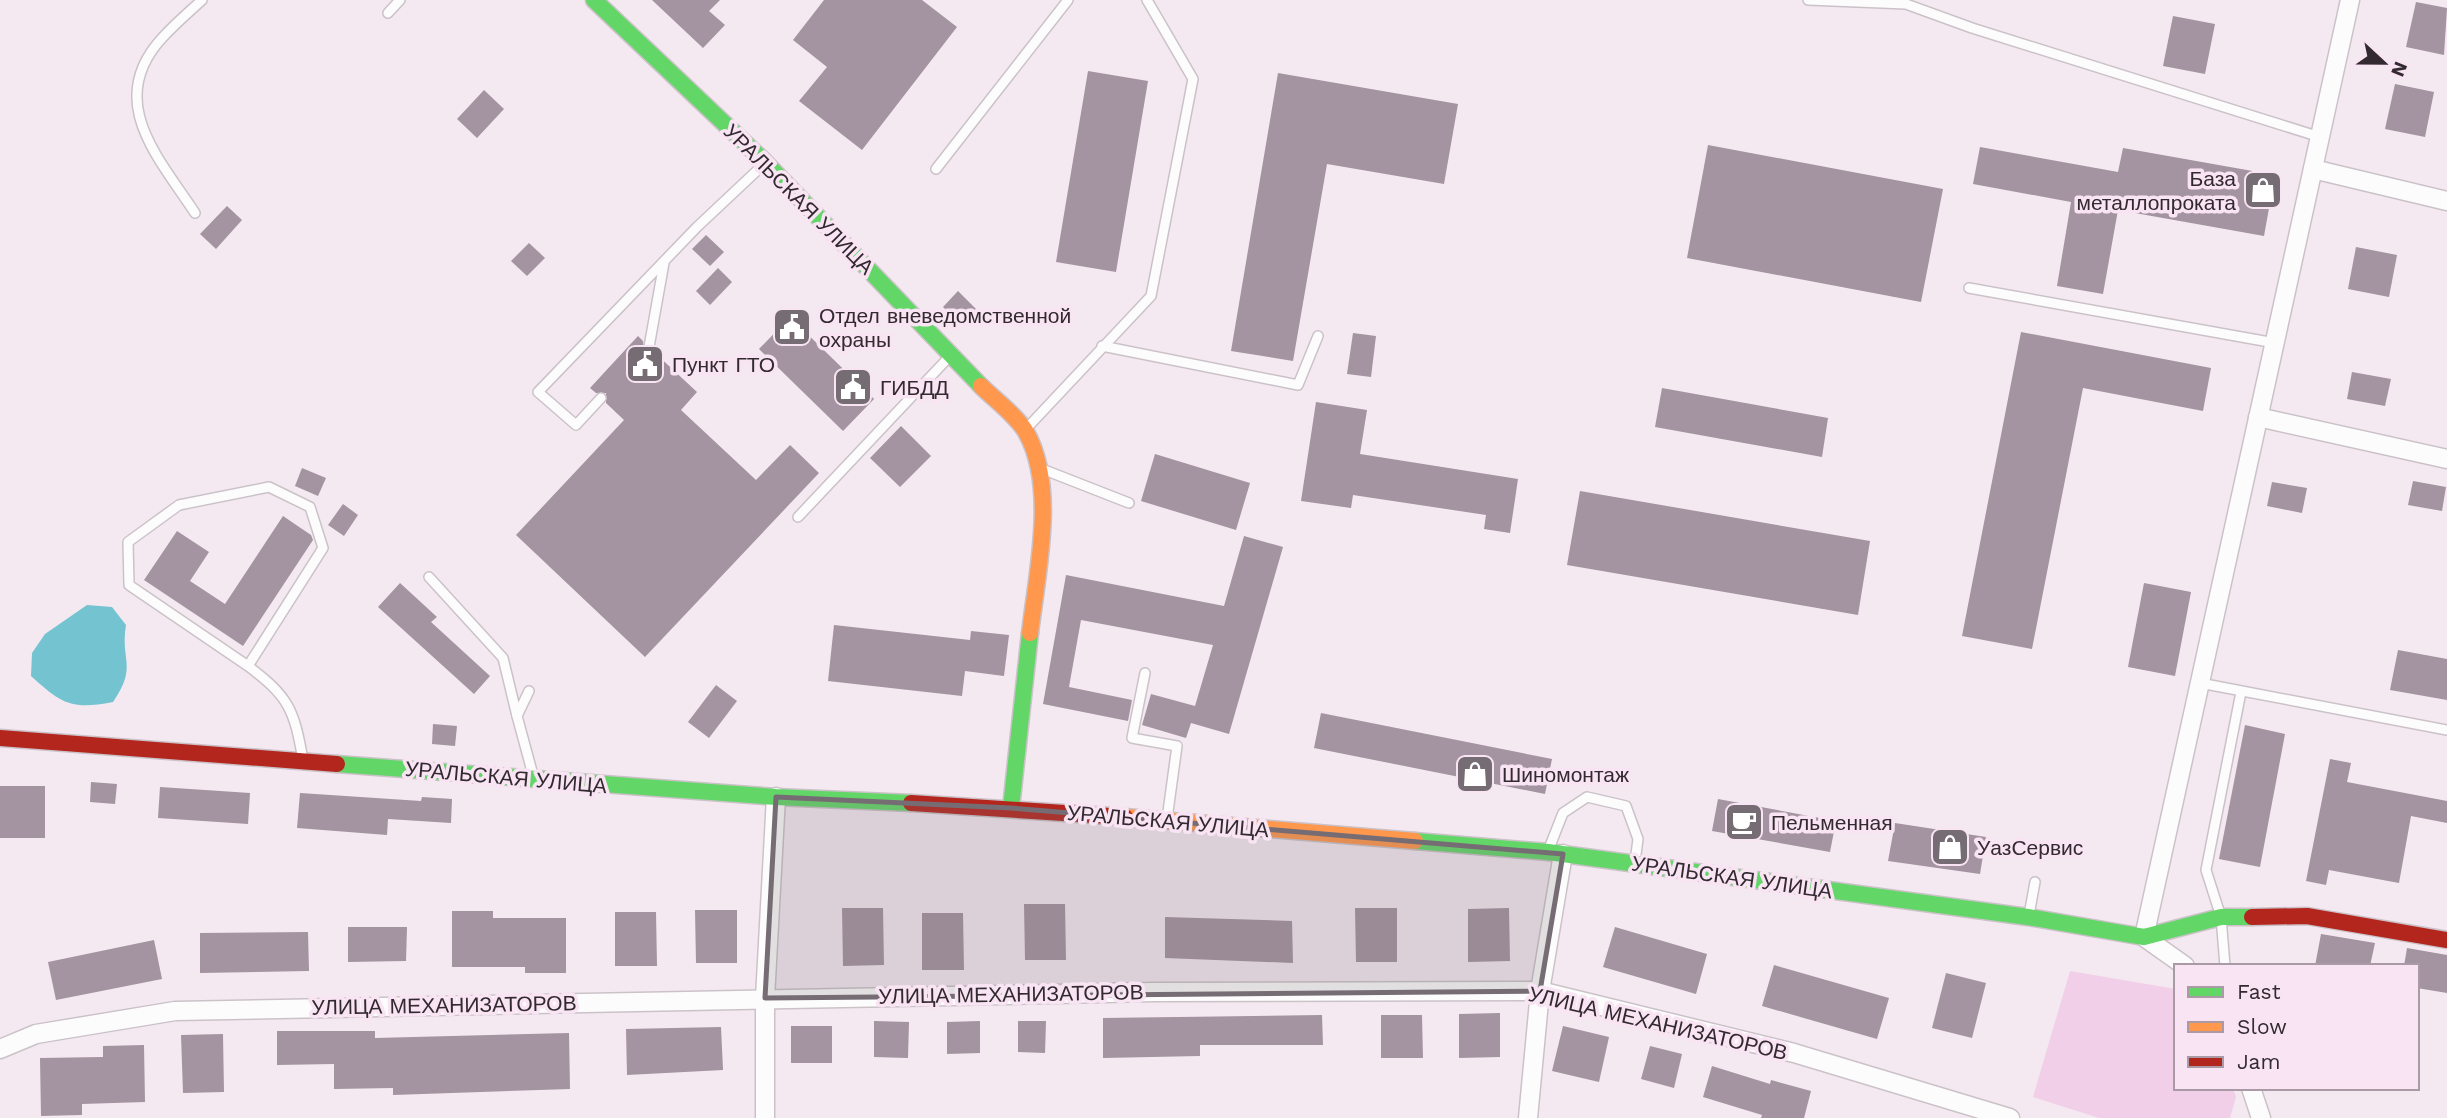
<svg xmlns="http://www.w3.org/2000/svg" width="2447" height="1118" viewBox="0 0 2447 1118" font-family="'Work Sans',sans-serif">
  <rect width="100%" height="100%" fill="#f4e9f1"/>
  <path fill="#f1cfe8" d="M 2070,971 L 2176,989 L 2176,1088 L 2233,1088 L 2236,1097 L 2230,1118 L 2099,1118 L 2033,1097 Z"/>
  <path fill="#73c3d1" d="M 87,605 L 112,607 L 126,625 C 120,661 138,666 113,702 C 71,710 62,704 31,676 L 32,653 L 45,634 Z"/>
  <g fill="#a493a0">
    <path d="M 652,0 L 720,0 L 709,11 L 725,25 L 703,48 Z"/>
    <path d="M 824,0 L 922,0 L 957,27 L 862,150 L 799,101 L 827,67 L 793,40 Z"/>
    <path d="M 2416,2 L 2447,8 L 2444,55 L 2406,47 Z"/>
    <path d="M 2173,16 L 2215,24 L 2205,74 L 2163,66 Z"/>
    <path d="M 1088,71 L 1148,81 L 1116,272 L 1056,262 Z"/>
    <path d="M 1278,73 L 1458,104 L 1444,184 L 1327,164 L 1293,361 L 1231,351 Z"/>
    <path d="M 2395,84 L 2434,92 L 2425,137 L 2385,129 Z"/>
    <path d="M 484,90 L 504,109 L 477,138 L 457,119 Z"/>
    <path d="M 1708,145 L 1943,189 L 1921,302 L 1687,258 Z"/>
    <path d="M 1980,147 L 2118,172 L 2123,148 L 2275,175 L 2264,236 L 2118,210 L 2103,294 L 2057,286 L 2071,202 L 1973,184 Z"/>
    <path d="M 227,206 L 242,220 L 216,249 L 200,234 Z"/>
    <path d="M 706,235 L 724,252 L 710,266 L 692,249 Z"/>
    <path d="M 529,243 L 545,258 L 527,276 L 511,261 Z"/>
    <path d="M 2356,247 L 2397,255 L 2389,297 L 2348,289 Z"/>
    <path d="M 718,268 L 732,282 L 710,305 L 696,291 Z"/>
    <path d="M 958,291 L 976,309 L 961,324 L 943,307 Z"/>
    <path d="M 790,317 L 874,399 L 843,431 L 759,349 Z"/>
    <path d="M 2021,332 L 2211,368 L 2203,411 L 2083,388 L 2032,649 L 1962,636 Z"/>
    <path d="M 1353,333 L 1376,336 L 1371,377 L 1347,374 Z"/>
    <path d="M 638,336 L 643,341 L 644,352 L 654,352 L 697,392 L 681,410 L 756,480 L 790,445 L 819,473 L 645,657 L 516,535 L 624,420 L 606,403 L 606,393 L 596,393 L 590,388 Z"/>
    <path d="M 2352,372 L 2391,379 L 2385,406 L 2347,399 Z"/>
    <path d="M 1662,388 L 1828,418 L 1822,457 L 1655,427 Z"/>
    <path d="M 1316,402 L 1367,410 L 1360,454 L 1518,479 L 1510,533 L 1484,529 L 1486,515 L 1353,495 L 1351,508 L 1301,501 Z"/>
    <path d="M 901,426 L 931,456 L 900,487 L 870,458 Z"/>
    <path d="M 1155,454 L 1250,483 L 1236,530 L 1141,501 Z"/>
    <path d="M 302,468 L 326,478 L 318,496 L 295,486 Z"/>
    <path d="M 2413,481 L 2446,487 L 2442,511 L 2408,505 Z"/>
    <path d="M 2272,482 L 2307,488 L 2302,513 L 2267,506 Z"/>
    <path d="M 1580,491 L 1870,541 L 1858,615 L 1567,565 Z"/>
    <path d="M 343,504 L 358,515 L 344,536 L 328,525 Z"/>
    <path d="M 283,516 L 311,535 L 313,540 L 243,646 L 144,580 L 177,531 L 209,552 L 190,581 L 225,604 Z"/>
    <path d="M 1244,536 L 1283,547 L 1229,734 L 1191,723 L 1186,738 L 1142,725 L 1151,694 L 1195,706 L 1213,645 L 1081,620 L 1069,687 L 1132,700 L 1128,721 L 1043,704 L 1066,575 L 1224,606 Z"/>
    <path d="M 400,583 L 437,617 L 431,622 L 490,676 L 474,694 L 378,607 Z"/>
    <path d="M 2144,583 L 2191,592 L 2175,676 L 2128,667 Z"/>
    <path d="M 834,625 L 970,640 L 971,631 L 1009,635 L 1004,676 L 965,671 L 962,696 L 828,681 Z"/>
    <path d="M 2398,650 L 2447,659 L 2447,700 L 2390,690 Z"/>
    <path d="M 716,685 L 737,701 L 709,738 L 688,722 Z"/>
    <path d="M 1321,713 L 1552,759 L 1545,794 L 1314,748 Z"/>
    <path d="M 433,724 L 457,726 L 455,746 L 432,744 Z"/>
    <path d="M 2245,725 L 2285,734 L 2260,867 L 2219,859 Z"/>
    <path d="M 2330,759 L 2351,763 L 2347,782 L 2447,801 L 2447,823 L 2411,816 L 2399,883 L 2329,870 L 2326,885 L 2306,881 Z"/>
    <path d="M 91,782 L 117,784 L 115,804 L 90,802 Z"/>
    <rect x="0" y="786" width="45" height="52"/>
    <path d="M 160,787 L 250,793 L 248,824 L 158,818 Z"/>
    <path d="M 300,793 L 421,801 L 422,797 L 452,799 L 451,823 L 388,819 L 387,835 L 297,828 Z"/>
    <path d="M 1718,799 L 1836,821 L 1830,852 L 1712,831 Z"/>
    <path d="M 1895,823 L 1986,837 L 1980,874 L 1888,861 Z"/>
    <path d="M 1024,904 L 1065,904 L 1066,960 L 1025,960 Z"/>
    <path d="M 842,908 L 883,908 L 884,965 L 843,966 Z"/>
    <path d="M 1355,908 L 1397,908 L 1397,962 L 1356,962 Z"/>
    <path d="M 1509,908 L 1510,961 L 1468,962 L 1468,909 Z"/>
    <path d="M 695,910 L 737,910 L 737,963 L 696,963 Z"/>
    <path d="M 452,911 L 493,911 L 493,918 L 566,918 L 566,973 L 525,973 L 525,967 L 452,967 Z"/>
    <path d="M 615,912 L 656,912 L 657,966 L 615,966 Z"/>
    <path d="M 922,913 L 963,913 L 964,970 L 922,970 Z"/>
    <path d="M 1165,917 L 1292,921 L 1293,963 L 1165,958 Z"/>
    <path d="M 348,927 L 407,927 L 406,961 L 348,962 Z"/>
    <path d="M 1615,927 L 1707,954 L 1696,994 L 1603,967 Z"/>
    <path d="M 308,932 L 309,971 L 200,973 L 200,933 Z"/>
    <path d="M 2321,934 L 2375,943 L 2370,966 L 2315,966 Z"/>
    <path d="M 154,940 L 162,979 L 56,1000 L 48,962 Z"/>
    <path d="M 2407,948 L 2447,955 L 2447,993 L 2417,988 L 2417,966 L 2404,966 Z"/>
    <path d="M 1774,965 L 1889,998 L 1877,1039 L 1762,1006 Z"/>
    <path d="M 1946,973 L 1986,983 L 1972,1038 L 1932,1028 Z"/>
    <path d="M 1500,1013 L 1500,1057 L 1459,1058 L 1459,1014 Z"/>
    <path d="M 1322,1015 L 1323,1045 L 1200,1045 L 1200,1056 L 1103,1058 L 1103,1018 Z"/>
    <path d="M 1381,1015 L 1422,1015 L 1423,1058 L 1381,1058 Z"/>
    <path d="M 874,1021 L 909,1022 L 908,1058 L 874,1057 Z"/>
    <path d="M 980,1021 L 980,1053 L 947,1054 L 947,1022 Z"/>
    <path d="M 1018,1021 L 1046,1021 L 1045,1053 L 1018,1052 Z"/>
    <rect x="791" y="1026" width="41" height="37"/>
    <path d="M 1563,1026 L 1609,1037 L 1599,1082 L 1552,1071 Z"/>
    <path d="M 721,1027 L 723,1070 L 627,1075 L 626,1029 Z"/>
    <path d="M 277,1031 L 375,1031 L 375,1038 L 569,1033 L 570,1089 L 393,1095 L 393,1088 L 334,1089 L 334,1064 L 277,1065 Z"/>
    <path d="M 223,1034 L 224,1092 L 183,1093 L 181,1035 Z"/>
    <path d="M 144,1045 L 145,1102 L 82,1104 L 82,1115 L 41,1116 L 40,1058 L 103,1057 L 103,1046 Z"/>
    <path d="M 1650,1046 L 1682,1054 L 1674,1088 L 1641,1079 Z"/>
    <path d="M 1712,1066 L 1770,1084 L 1771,1080 L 1811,1091 L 1804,1118 L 1761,1118 L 1762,1115 L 1703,1097 Z"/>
  </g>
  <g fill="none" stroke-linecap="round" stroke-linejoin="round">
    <defs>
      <g id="lane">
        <path d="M 1808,0 L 1906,4 L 1972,28 L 2320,137"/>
        <path d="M 388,13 L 400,0"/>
        <path d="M 936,169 L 1068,0"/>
        <path d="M 195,213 C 158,157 104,100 163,37 C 175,24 189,12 202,0"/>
        <path d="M 1969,288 L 2275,343"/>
        <path d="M 1102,346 L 1298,385 L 1318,336"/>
        <path d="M 649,347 L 664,263"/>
        <path d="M 601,398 L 576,425 L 538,392 L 697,227 L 764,164"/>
        <path d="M 1026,429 L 1151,296 L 1193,79 L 1147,0"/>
        <path d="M 1042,469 L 1129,503"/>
        <path d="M 798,517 L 950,356"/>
        <path d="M 429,577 L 503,658 L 517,716"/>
        <path d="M 248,666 L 129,585 L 128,542 L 179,505 L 269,487 L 310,507 L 323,548 L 248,666 C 289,697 294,709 303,760"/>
        <path d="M 1145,673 L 1132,738 L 1177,746 L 1167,819"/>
        <path d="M 2200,683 L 2447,730"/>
        <path d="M 529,691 L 517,716 L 533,775"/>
        <path d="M 1548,851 L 1563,813 L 1587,797 L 1626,806 L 1638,839 L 1635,862"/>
        <path d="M 2029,915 L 2035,882"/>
        <path d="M 2225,966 L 2221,917 L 2206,870 L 2241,692"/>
      </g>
      <g id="street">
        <path d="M 2313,169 L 2447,201"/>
        <path d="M 2258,417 L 2447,459"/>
        <path d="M 2185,966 L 2144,937 L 2350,0"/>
        <path d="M 0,1049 L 36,1034 L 175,1011 L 1154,992 L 1540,991 L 1794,1053 L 2010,1118"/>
        <path d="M 2251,1088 L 2261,1118"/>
        <path d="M 765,1118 L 765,998 L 776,797"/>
        <path d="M 1528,1118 L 1540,991 L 1563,854"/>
      </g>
      <g id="fast">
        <path d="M 594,0 L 765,162 L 981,386"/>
        <path d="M 337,764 L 776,797 L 911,803"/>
        <path d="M 1011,808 L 1030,633"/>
        <path d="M 1415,841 L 1548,852 L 2028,917 L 2144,937 L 2221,917 L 2252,917"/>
      </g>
      <g id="slow">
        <path d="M 981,386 C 995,400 1016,415 1026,432 C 1057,487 1037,573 1030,633"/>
        <path d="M 1125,817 L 1415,841"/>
      </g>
      <g id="jam">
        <path d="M 0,738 L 337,764"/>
        <path d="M 911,803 L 1125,817"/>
        <path d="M 2252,917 L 2307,916 L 2447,940"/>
      </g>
    </defs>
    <use href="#lane" stroke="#cbc2c8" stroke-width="12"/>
    <use href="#street" stroke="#cbc2c8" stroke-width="21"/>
    <use href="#fast" stroke="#cbc2c8" stroke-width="19"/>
    <use href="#slow" stroke="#cbc2c8" stroke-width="19"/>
    <use href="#jam" stroke="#cbc2c8" stroke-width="19"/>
    <use href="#lane" stroke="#fdfcfd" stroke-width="9"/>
    <use href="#street" stroke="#fdfcfd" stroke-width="18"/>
    <use href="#fast" stroke="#63d668" stroke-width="16"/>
    <use href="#slow" stroke="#ff974d" stroke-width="16"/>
    <use href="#jam" stroke="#b3261e" stroke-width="16"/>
  </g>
  <path fill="#766d74" fill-opacity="0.2" stroke="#766d74" stroke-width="5" stroke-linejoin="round" d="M 776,797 L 1011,808 L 1563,854 L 1540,991 L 765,998 Z"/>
  <defs>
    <symbol id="shop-square" viewBox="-11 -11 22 22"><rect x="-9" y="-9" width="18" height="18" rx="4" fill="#766d74" stroke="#f9e4f3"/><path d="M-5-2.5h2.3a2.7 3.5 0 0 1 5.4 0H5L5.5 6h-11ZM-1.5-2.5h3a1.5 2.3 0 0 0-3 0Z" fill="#fff"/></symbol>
    <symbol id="civic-square" viewBox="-11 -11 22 22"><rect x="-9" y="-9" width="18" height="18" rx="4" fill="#766d74" stroke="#f9e4f3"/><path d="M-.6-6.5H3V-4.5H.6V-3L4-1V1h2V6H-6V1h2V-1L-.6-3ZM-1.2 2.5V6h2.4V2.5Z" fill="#fff"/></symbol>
    <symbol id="cafe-square" viewBox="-11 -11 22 22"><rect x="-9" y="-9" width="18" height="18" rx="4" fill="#766d74" stroke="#f9e4f3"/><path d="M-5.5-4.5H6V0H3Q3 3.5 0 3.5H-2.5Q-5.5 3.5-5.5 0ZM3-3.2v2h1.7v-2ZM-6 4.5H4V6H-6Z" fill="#fff"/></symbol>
  </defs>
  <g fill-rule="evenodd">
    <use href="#shop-square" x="2241" y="168" width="44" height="44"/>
    <use href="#civic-square" x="770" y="305" width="44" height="44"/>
    <use href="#civic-square" x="623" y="342" width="44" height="44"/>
    <use href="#civic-square" x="831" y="365" width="44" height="44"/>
    <use href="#shop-square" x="1453" y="752" width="44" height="44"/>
    <use href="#cafe-square" x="1722" y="800" width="44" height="44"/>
    <use href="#shop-square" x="1928" y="825" width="44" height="44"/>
  </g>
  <g text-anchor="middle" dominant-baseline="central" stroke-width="7" stroke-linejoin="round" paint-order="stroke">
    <g font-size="21" fill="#322a30" stroke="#f9e4f3" text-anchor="start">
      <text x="2236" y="178" text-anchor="end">База<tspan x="2236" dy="24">металлопроката</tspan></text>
      <text x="819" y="315">Отдел вневедомственной<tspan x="819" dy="24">охраны</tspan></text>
      <text x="672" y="364">Пункт ГТО</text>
      <text x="880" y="387">ГИБДД</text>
      <text x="1502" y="774">Шиномонтаж</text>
      <text x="1771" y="822">Пельменная</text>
      <text x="1977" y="847">УазСервис</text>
    </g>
    <g font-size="21" fill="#322a30" stroke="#f9e4f3">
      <text transform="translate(799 199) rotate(45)">УРАЛЬСКАЯ УЛИЦА</text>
      <text transform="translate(506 777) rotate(5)">УРАЛЬСКАЯ УЛИЦА</text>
      <text transform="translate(1168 821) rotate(5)">УРАЛЬСКАЯ УЛИЦА</text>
      <text transform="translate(1732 877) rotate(8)">УРАЛЬСКАЯ УЛИЦА</text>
      <text transform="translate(1011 994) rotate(-1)">УЛИЦА МЕХАНИЗАТОРОВ</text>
      <text transform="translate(444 1005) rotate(-1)">УЛИЦА МЕХАНИЗАТОРОВ</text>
      <text transform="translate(1658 1023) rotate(13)">УЛИЦА МЕХАНИЗАТОРОВ</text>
    </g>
  </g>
  <rect x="2174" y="964" width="245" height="126" fill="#f9e4f3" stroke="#a99aa5" stroke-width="2"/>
  <rect x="2188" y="987" width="35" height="10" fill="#63d668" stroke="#a99aa5" stroke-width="2"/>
  <text x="2237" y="999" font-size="21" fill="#322a30">Fast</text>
  <rect x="2188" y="1022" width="35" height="10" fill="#ff974d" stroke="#a99aa5" stroke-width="2"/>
  <text x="2237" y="1034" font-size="21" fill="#322a30">Slow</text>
  <rect x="2188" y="1057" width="35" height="10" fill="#b3261e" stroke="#a99aa5" stroke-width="2"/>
  <text x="2237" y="1069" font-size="21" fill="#322a30">Jam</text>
  <g transform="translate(2384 63) rotate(112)" stroke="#f9e4f3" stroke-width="5" paint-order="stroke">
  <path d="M0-5L12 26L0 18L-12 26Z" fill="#322a30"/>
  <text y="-10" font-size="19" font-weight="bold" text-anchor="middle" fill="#322a30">N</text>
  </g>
</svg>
